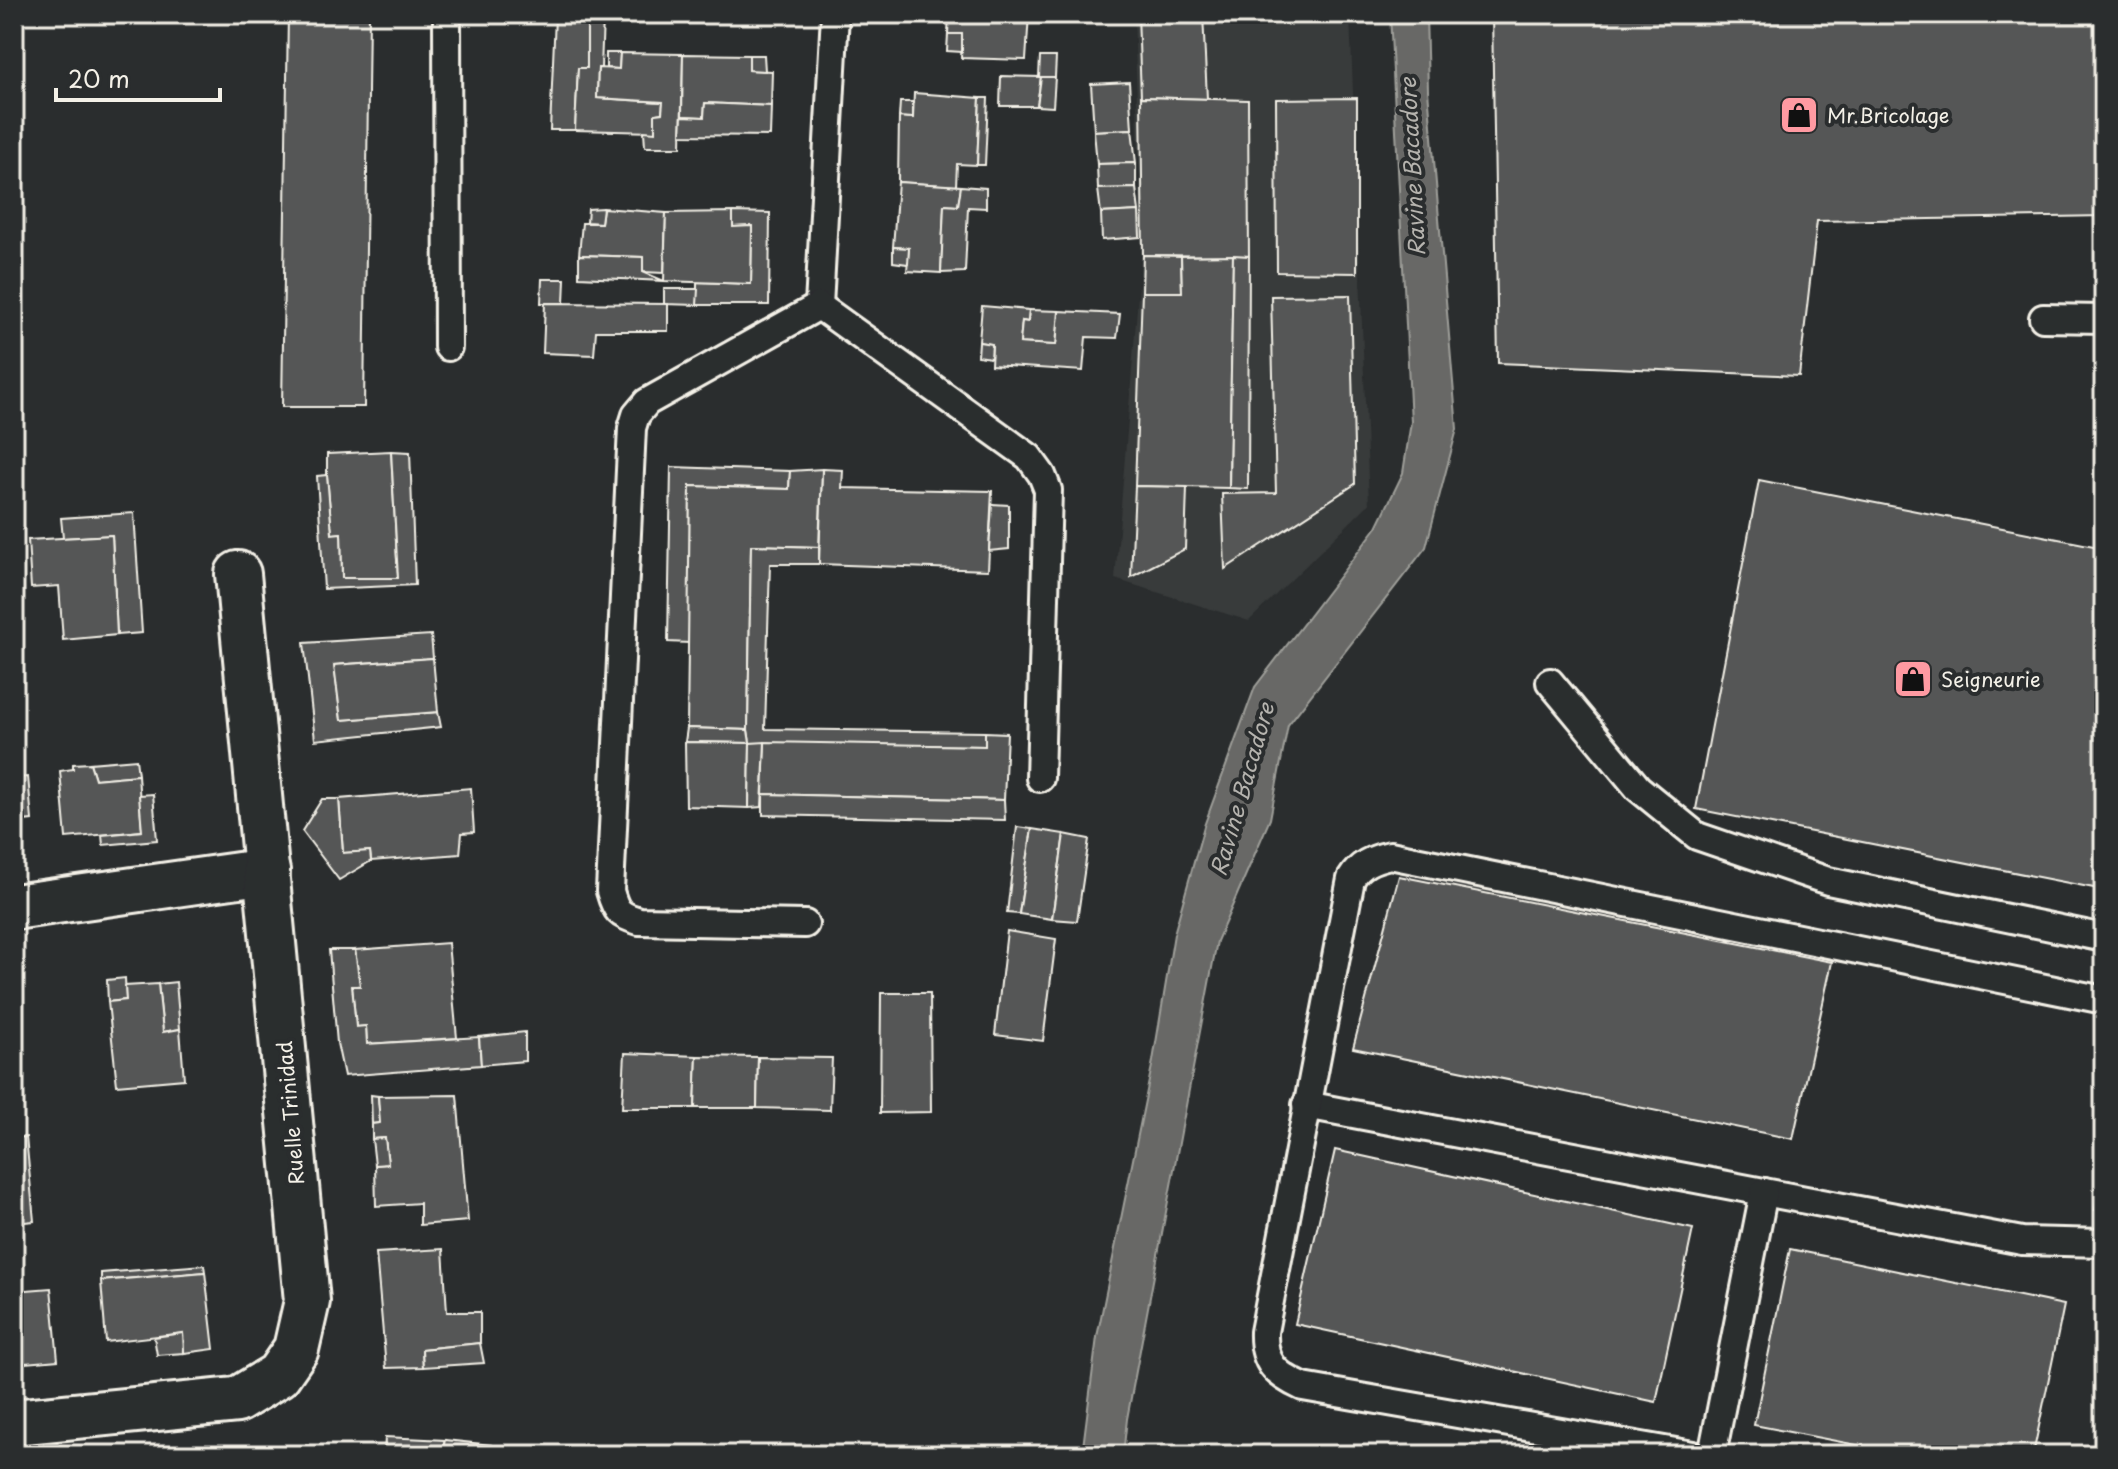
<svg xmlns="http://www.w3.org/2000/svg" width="2118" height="1469" viewBox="0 0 2118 1469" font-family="'Playpen Sans',sans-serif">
  <rect width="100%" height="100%" fill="#2a2d2e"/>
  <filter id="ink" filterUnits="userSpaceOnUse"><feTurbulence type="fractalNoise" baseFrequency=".0125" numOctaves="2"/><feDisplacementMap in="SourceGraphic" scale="16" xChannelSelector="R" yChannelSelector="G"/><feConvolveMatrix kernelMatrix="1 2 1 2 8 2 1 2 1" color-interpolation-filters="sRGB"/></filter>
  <g filter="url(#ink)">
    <path fill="#373a3a" d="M 1134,14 L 1350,14 L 1369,504 L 1249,621 L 1115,579 L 1142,246 Z"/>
    <path fill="#676866" stroke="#9f9f9a" stroke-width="2" d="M 1390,14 L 1426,14 L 1428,90 L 1457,429 L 1426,547 L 1288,725 L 1270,819 L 1217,941 L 1127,1419 L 1123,1455 L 1082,1455 L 1097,1337 L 1153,1061 L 1174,934 L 1204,826 L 1255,687 L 1377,527 L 1403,473 L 1411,422 Z"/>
    <g fill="#555756" stroke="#f4f1e8" stroke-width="2">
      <path d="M 288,14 L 369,14 L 364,407 L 282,407 Z"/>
      <path d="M 949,14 L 1029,14 L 1026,60 L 961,58 L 962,34 L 948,34 Z"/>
      <path d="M 1138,14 L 1203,14 L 1207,99 L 1141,97 Z"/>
      <path d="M 1492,14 L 2104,14 L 2104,216 L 1817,221 L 1799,376 L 1498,363 Z"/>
      <path d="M 555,17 L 587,20 L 587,68 L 578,68 L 575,130 L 550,130 Z"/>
      <path d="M 603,18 L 601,68 L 598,68 L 597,98 L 663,102 L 662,113 L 655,114 L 655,132 L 575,130 L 578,68 L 587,68 L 587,20 Z"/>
      <path d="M 948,34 L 962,34 L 962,52 L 947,51 Z"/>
      <path d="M 606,53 L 620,53 L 619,69 L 606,68 Z"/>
      <path d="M 620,53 L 683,54 L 681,147 L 645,147 L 644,131 L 655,132 L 655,114 L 662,113 L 663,102 L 597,98 L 598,68 L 619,69 Z"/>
      <path d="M 683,54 L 749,55 L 749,70 L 772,71 L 771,106 L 705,103 L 704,117 L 682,116 Z"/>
      <path d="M 749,55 L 764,55 L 765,71 L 749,70 Z"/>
      <path d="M 1040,57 L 1056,57 L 1055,77 L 1039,77 Z"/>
      <path d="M 1001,76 L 1041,77 L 1037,106 L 1000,106 Z"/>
      <path d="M 1041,77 L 1055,77 L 1053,107 L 1037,106 Z"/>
      <path d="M 1129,82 L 1132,129 L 1094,131 L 1091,84 Z"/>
      <path d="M 914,93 L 980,98 L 977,165 L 957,164 L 956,186 L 898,182 L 899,117 L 913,118 Z"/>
      <path d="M 1141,97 L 1248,100 L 1249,256 L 1143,255 Z"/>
      <path d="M 980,98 L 988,98 L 985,165 L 977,165 Z"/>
      <path d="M 1357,98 L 1357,273 L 1277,272 L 1276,99 Z"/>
      <path d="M 900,102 L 913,102 L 913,118 L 899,117 Z"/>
      <path d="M 705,103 L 771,106 L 770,136 L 681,135 L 682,116 L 704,117 Z"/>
      <path d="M 1132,129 L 1136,163 L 1097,164 L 1094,131 Z"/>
      <path d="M 1136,163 L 1136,188 L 1098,189 L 1097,164 Z"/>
      <path d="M 898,182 L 961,186 L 958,206 L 944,205 L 941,273 L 907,271 L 909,248 L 893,247 Z"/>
      <path d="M 961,186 L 986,188 L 986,208 L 968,207 L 965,272 L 941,273 L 944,205 L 958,206 Z"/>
      <path d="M 1136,188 L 1139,211 L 1101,213 L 1098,189 Z"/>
      <path d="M 603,208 L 666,213 L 664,273 L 643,272 L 643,257 L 579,255 L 582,223 L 601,223 Z"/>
      <path d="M 603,208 L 601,223 L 587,222 L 588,209 Z"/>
      <path d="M 1139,211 L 1140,237 L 1102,240 L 1101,213 Z"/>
      <path d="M 733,212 L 770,213 L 769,305 L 697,305 L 697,282 L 751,284 L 752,226 L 733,227 Z"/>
      <path d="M 733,212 L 733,227 L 752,226 L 751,284 L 664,281 L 666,213 Z"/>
      <path d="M 893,247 L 909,248 L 908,264 L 893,262 Z"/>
      <path d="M 579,255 L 643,257 L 643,272 L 664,281 L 579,277 Z"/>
      <path d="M 1143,255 L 1181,256 L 1182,292 L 1142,292 Z"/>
      <path d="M 1233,255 L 1229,488 L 1135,486 L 1142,292 L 1182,292 L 1181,256 Z"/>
      <path d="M 1233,255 L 1249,256 L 1248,489 L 1229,488 Z"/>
      <path d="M 542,279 L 565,279 L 564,303 L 541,303 Z"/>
      <path d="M 664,289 L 698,289 L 697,305 L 664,304 Z"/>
      <path d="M 1350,295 L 1355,484 L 1225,569 L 1222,494 L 1276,493 L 1271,296 Z"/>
      <path d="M 545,303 L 668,304 L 668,331 L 596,331 L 594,355 L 543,353 Z"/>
      <path d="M 982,306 L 1029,310 L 1028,322 L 1022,321 L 1020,343 L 1056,345 L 1059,311 L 1120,314 L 1117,338 L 1086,337 L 1083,371 L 991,365 L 992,344 L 979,342 Z"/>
      <path d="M 1029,310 L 1059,311 L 1056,345 L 1020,343 L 1022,321 L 1028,322 Z"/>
      <path d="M 979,342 L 992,344 L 991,358 L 978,356 Z"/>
      <path d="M 391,451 L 398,578 L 342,578 L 341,533 L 332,534 L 327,475 L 327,454 Z"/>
      <path d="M 391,451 L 410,452 L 415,585 L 324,589 L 317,476 L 327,475 L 332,534 L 341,533 L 342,578 L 398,578 Z"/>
      <path d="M 671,467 L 790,471 L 789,489 L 690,486 L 689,643 L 668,642 Z"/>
      <path d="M 822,469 L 843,470 L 842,488 L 992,491 L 988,570 L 819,564 Z"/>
      <path d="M 822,469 L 819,547 L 751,545 L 748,730 L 687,728 L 690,486 L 789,489 L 790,471 Z"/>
      <path d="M 1759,480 L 2104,548 L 2104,890 L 1696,809 Z"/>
      <path d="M 1135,486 L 1187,487 L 1185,549 L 1131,577 Z"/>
      <path d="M 992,504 L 1009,505 L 1009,549 L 989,551 Z"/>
      <path d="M 134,513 L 142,633 L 117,635 L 112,535 L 63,538 L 61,518 Z"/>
      <path d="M 112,535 L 117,635 L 63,640 L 59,586 L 31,588 L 28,540 Z"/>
      <path d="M 751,545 L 819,547 L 819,564 L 770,564 L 765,729 L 985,732 L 985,746 L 750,743 L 748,730 Z"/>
      <path d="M 431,635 L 433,658 L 334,665 L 341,720 L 438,712 L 441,727 L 315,740 L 304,643 Z"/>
      <path d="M 433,658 L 438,712 L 341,720 L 334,665 Z"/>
      <path d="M 687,728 L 748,730 L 750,743 L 685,742 Z"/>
      <path d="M 985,732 L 1007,733 L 1004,800 L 763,794 L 765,742 L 985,746 Z"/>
      <path d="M 685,742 L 750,743 L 749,808 L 686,806 Z"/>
      <path d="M 765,742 L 762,807 L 749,808 L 750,743 Z"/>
      <path d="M 136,759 L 138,775 L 95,779 L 90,763 Z"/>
      <path d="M 90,763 L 95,779 L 138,775 L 142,831 L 66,838 L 60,771 L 73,769 L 73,764 Z"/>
      <path d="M 28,777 L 32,820 L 14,822 L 14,778 Z"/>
      <path d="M 471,788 L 474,832 L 462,833 L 460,854 L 371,861 L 370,851 L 343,853 L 339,799 Z"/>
      <path d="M 153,794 L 157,840 L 103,845 L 102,835 L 142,831 L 139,795 Z"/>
      <path d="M 763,794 L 1004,800 L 1005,820 L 763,815 Z"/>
      <path d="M 322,799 L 339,799 L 343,853 L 370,851 L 371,861 L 339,880 L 302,831 Z"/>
      <path d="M 1017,827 L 1032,829 L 1019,914 L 1007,913 Z"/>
      <path d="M 1032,829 L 1064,834 L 1052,919 L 1019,914 Z"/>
      <path d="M 1064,834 L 1089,839 L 1077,921 L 1052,919 Z"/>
      <path d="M 1399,876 L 1832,962 L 1793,1139 L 1353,1048 Z"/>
      <path d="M 1007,931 L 1056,939 L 1043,1041 L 995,1035 Z"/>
      <path d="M 448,943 L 457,1038 L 367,1044 L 366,1026 L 356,1027 L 352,986 L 360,986 L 355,950 Z"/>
      <path d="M 329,950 L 355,950 L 360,986 L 352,986 L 356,1027 L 366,1026 L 367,1044 L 479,1037 L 481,1065 L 344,1076 L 337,1043 Z"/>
      <path d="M 125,978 L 126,1000 L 108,1002 L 107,980 Z"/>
      <path d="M 176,982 L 180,1029 L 163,1032 L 158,984 Z"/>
      <path d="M 158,984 L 163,1032 L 180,1029 L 184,1079 L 117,1085 L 108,1002 L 126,1000 L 125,986 Z"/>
      <path d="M 881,993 L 930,993 L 931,1112 L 880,1113 Z"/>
      <path d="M 525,1032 L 525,1061 L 481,1065 L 479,1037 Z"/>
      <path d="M 625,1053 L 697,1056 L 695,1108 L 622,1108 Z"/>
      <path d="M 697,1056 L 758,1057 L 757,1108 L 695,1108 Z"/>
      <path d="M 758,1057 L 832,1058 L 830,1110 L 757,1108 Z"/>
      <path d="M 371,1095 L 378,1096 L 380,1123 L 372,1124 Z"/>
      <path d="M 457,1095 L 468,1221 L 420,1225 L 420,1203 L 376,1206 L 375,1165 L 388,1164 L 385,1138 L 372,1139 L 372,1124 L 380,1123 L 378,1096 Z"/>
      <path d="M 26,1137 L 34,1221 L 14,1223 L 14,1138 Z"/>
      <path d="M 385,1138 L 388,1164 L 375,1165 L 372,1139 Z"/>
      <path d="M 1335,1150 L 1693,1229 L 1656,1402 L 1295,1324 Z"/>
      <path d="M 2104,1167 L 2104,1212 L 2095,1210 Z"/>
      <path d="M 443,1249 L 447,1312 L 480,1312 L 480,1343 L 422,1349 L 423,1367 L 386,1368 L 376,1253 Z"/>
      <path d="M 1790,1249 L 2064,1305 L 2033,1455 L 1908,1455 L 1754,1425 Z"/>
      <path d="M 204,1265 L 205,1272 L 101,1281 L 101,1273 Z"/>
      <path d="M 205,1272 L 214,1349 L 184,1353 L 183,1333 L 106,1342 L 101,1281 Z"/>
      <path d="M 51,1288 L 58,1360 L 14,1364 L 14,1291 Z"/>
      <path d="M 183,1333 L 184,1353 L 157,1355 L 154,1337 Z"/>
      <path d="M 480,1343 L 484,1363 L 423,1367 L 422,1349 Z"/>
      <path d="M 385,1437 L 445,1440 L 442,1453 L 398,1450 L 397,1455 L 384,1455 Z"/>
      <path d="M 445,1440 L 491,1445 L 489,1455 L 397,1455 L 398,1450 L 442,1453 Z"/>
    </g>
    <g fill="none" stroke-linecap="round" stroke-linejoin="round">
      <defs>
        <g id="lane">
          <path d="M 447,14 L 448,347"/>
          <path d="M 819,306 L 835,14"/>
          <path d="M 2043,318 L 2104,319"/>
          <path d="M 1550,682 L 1638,788 L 1697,836 L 1828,881 L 2104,938"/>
          <path d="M 805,924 L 639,921 C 619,915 616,912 610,891 L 632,428 L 636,415 L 647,402 L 819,306 L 1029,457 L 1042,475 L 1048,490 L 1040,778"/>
          <path d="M 1306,1105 L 2022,1241 L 2104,1243"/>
          <path d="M 1693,1455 L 1303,1387 C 1276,1375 1263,1363 1264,1332 L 1351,879 C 1360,864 1372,859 1390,855 L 2104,1000"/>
          <path d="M 1712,1455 L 1764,1192"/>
        </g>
        <g id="street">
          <path d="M 14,907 L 267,871"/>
          <path d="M 14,1422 L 237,1400 L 278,1375 L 296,1349 L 307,1301 L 238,574"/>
        </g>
      </defs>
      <use href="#lane" stroke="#f4f1e8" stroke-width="32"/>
      <use href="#street" stroke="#f4f1e8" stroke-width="50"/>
      <use href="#lane" stroke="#2a2d2e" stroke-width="26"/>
      <use href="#street" stroke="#2a2d2e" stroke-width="44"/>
    </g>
  </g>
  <defs>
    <symbol id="shop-square" viewBox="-11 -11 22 22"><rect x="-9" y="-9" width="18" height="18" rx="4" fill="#ff9aa2" stroke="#2a2d2e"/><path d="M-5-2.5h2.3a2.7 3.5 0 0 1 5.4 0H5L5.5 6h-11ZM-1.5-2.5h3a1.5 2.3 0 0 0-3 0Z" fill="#111"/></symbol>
  </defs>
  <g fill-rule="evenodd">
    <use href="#shop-square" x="1777" y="93" width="44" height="44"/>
    <use href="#shop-square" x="1891" y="657" width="44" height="44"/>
  </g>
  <g text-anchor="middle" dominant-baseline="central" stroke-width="8" stroke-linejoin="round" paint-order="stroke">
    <g font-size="20" fill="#f4f1e8" stroke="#2a2d2e" text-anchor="start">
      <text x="1827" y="115">Mr.Bricolage</text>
      <text x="1941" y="679">Seigneurie</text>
    </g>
    <g font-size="20" fill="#f4f1e8" stroke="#2a2d2e">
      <text transform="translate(290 1113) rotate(-95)">Ruelle Trinidad</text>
    </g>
    <g font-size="22" font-style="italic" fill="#b5b3ae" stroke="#2a2d2e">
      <text transform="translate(1411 167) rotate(-93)">Ravine Bacadore</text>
      <text transform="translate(1241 789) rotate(-74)">Ravine Bacadore</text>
    </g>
  </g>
  <rect width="2118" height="1469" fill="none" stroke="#2a2d2e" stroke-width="48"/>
  <rect x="24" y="24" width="2070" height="1421" fill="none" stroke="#f4f1e8" stroke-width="3" filter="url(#ink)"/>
  <path d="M56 88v12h164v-12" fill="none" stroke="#f4f1e8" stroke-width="4"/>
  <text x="68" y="88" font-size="24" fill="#f4f1e8" stroke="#2a2d2e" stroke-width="6" paint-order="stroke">20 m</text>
</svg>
